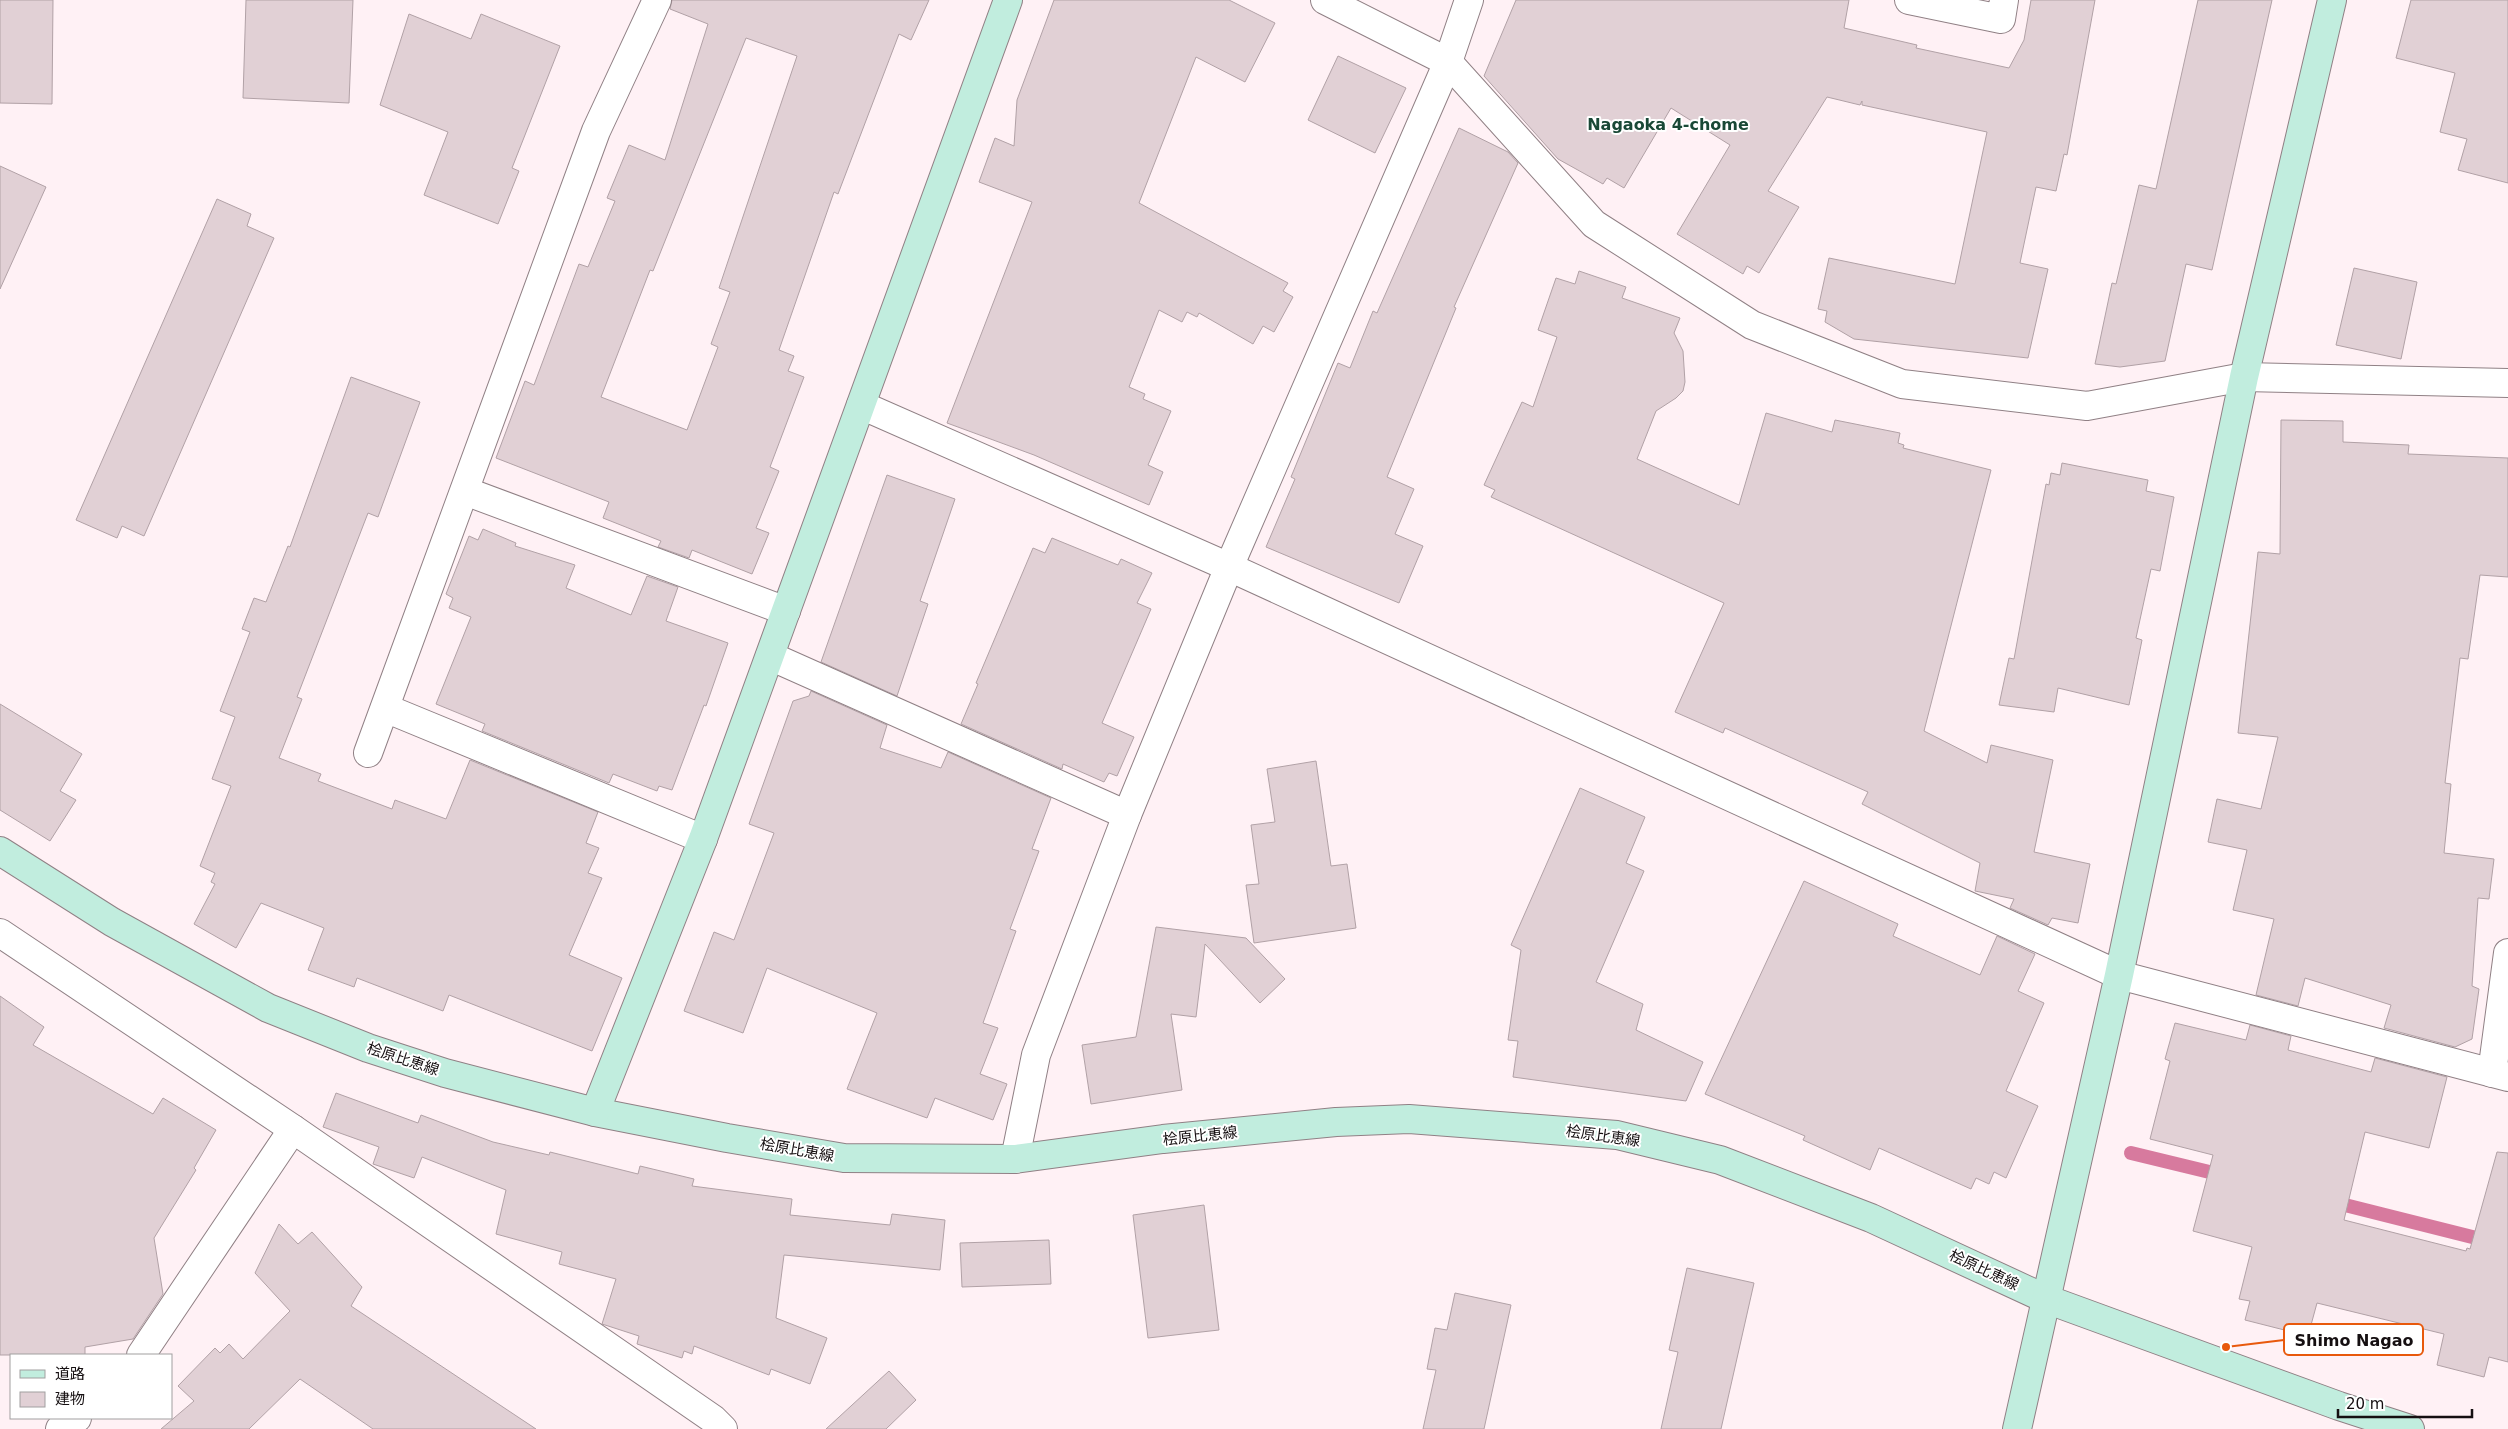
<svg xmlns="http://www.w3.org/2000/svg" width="2508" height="1429" viewBox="0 0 2508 1429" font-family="'DejaVu Sans','Noto Sans JP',sans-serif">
  <rect width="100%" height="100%" fill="#fff1f5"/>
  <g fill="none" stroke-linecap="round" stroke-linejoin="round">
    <g stroke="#d77a9e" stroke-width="14">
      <path d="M 2131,1153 L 2226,1176"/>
      <path d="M 2329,1201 L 2508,1246"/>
    </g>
  </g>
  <g fill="#e1d0d5" stroke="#b1a1a6" fill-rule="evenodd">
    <path d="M 0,0 L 53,0 L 52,104 L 0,103 Z"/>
    <path d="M 246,0 L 353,0 L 349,103 L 243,98 Z"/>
    <path d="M 672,0 L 929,0 L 911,40 L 899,34 L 838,194 L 834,192 L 779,350 L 794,356 L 788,371 L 804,377 L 770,467 L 779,471 L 756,528 L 769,533 L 752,574 L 692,550 L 689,558 L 658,547 L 661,541 L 603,518 L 609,502 L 496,458 L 525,381 L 534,385 L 579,264 L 588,267 L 615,201 L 607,198 L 629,145 L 665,160 L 708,24 L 670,9 ZM 746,38 L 797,56 L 719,288 L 730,292 L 711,344 L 718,347 L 687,430 L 601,397 L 650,270 L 653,271 Z"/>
    <path d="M 1054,0 L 1229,0 L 1275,23 L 1245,82 L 1196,57 L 1139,203 L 1288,283 L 1283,291 L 1293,297 L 1274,332 L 1263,326 L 1253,344 L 1199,313 L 1197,317 L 1187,312 L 1182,322 L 1159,310 L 1129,387 L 1145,394 L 1143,399 L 1171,411 L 1148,465 L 1163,472 L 1149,505 L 1034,455 L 947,423 L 1032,202 L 979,182 L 995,138 L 1014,146 L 1017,100 Z"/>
    <path d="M 1516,0 L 1849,0 L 1844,28 L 1917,45 L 1916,48 L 2009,68 L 2024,40 L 2031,0 L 2095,0 L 2067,155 L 2064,154 L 2056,191 L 2036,187 L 2020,263 L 2048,269 L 2028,358 L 1854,339 L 1825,322 L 1827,311 L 1818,309 L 1829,258 L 1955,284 L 1987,132 L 1862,105 L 1862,101 L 1860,105 L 1827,97 L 1768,191 L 1799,207 L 1759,273 L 1747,266 L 1743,274 L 1677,234 L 1730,145 L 1671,108 L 1624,188 L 1607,178 L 1603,184 L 1558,159 L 1484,76 Z"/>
    <path d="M 2198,0 L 2272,0 L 2212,270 L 2186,264 L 2165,361 L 2120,367 L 2095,364 L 2112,283 L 2116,284 L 2139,185 L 2156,189 Z"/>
    <path d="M 2411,0 L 2508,0 L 2508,183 L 2458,170 L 2467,139 L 2440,132 L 2455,73 L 2396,58 Z"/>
    <path d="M 409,14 L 471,39 L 481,14 L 560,46 L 512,168 L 519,171 L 498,224 L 424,195 L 448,132 L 380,105 Z"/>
    <path d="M 1338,56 L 1406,88 L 1375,153 L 1308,120 Z"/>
    <path d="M 1459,128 L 1508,152 L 1518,163 L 1454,307 L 1456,308 L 1387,477 L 1414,489 L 1395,534 L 1423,546 L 1399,603 L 1266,547 L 1295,479 L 1291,477 L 1338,363 L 1350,368 L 1373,311 L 1377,313 Z"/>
    <path d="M 0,166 L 46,187 L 0,289 Z"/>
    <path d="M 217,199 L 251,214 L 247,226 L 274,238 L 144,536 L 122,526 L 117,538 L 76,520 Z"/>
    <path d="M 2354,268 L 2417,282 L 2401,359 L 2336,345 Z"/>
    <path d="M 1579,271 L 1626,287 L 1622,298 L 1680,318 L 1674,333 L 1683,351 L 1685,382 L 1683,391 L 1676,398 L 1656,411 L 1637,459 L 1739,505 L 1766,413 L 1832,432 L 1835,420 L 1900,433 L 1898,443 L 1904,445 L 1903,448 L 1991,470 L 1924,731 L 1987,763 L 1991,745 L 2053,760 L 2034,852 L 2090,864 L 2078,923 L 2052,918 L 2048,925 L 2010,908 L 2014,899 L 1975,891 L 1980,863 L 1862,804 L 1868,792 L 1725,728 L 1723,733 L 1675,712 L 1724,603 L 1491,497 L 1495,490 L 1484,485 L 1522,402 L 1533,407 L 1557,337 L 1538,330 L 1556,278 L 1575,284 Z"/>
    <path d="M 351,377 L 420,402 L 378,517 L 368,513 L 297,697 L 302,699 L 279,758 L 321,774 L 318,781 L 392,809 L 395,800 L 446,819 L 470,760 L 598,812 L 586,843 L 599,848 L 588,873 L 602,878 L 569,955 L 622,978 L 592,1051 L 449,995 L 443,1011 L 357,978 L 354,987 L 308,970 L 324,928 L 261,903 L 236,948 L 194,924 L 215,884 L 211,882 L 215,873 L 200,866 L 231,786 L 212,779 L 235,717 L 220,711 L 250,632 L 242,629 L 254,598 L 266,602 L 288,546 L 290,547 Z"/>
    <path d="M 2281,420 L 2343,421 L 2343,442 L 2409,445 L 2408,454 L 2508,458 L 2508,577 L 2480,575 L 2468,659 L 2460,658 L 2445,783 L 2451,784 L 2444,853 L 2494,859 L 2489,899 L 2478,898 L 2472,986 L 2479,989 L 2472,1039 L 2455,1047 L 2384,1028 L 2391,1005 L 2305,978 L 2298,1006 L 2256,995 L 2274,919 L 2233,910 L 2247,850 L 2208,842 L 2217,799 L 2261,809 L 2278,737 L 2238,733 L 2258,552 L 2280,554 Z"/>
    <path d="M 2062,463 L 2148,480 L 2146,491 L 2174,497 L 2160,571 L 2151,569 L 2136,638 L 2142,640 L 2129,705 L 2058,688 L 2054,712 L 1999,705 L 2009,658 L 2014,659 L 2046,484 L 2049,485 L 2051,473 L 2060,475 Z"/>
    <path d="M 887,475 L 955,499 L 920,601 L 928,604 L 897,696 L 821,662 Z"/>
    <path d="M 483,529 L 516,543 L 515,546 L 575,565 L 566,588 L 631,615 L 647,576 L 678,587 L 666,621 L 728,643 L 706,706 L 704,705 L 672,790 L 659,786 L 657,791 L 613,774 L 609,783 L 482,731 L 485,724 L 436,704 L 471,617 L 449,608 L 453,598 L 446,594 L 469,536 L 478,540 Z"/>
    <path d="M 1052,538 L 1118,565 L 1121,559 L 1152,573 L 1137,603 L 1151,609 L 1102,723 L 1134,737 L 1117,776 L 1109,773 L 1104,782 L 1063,764 L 1062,769 L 961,724 L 978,684 L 976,683 L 1033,548 L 1045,553 Z"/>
    <path d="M 811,691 L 887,725 L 880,748 L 941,768 L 948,752 L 1051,798 L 1032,849 L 1039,851 L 1010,929 L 1016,931 L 983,1023 L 998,1028 L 980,1074 L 1007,1084 L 993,1120 L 935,1098 L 927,1118 L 847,1089 L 877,1013 L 767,968 L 743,1033 L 684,1011 L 714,932 L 734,940 L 774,833 L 749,824 L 793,701 L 809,696 Z"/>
    <path d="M 0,704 L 82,754 L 60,791 L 76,800 L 50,841 L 0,810 Z"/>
    <path d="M 1316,761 L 1331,866 L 1347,864 L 1356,928 L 1254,943 L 1246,885 L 1259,884 L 1251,825 L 1275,822 L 1267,769 Z"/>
    <path d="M 1580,788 L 1645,817 L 1626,863 L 1644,871 L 1596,982 L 1643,1004 L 1636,1030 L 1703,1062 L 1686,1101 L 1513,1077 L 1518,1041 L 1508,1040 L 1521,950 L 1511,945 Z"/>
    <path d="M 1804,881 L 1898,924 L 1893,936 L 1980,975 L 1997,936 L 2035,954 L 2018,991 L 2044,1003 L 2006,1091 L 2038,1106 L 2006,1178 L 1994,1172 L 1989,1184 L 1976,1178 L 1971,1189 L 1879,1148 L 1870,1170 L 1803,1140 L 1805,1136 L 1705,1094 Z"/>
    <path d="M 1156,927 L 1246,938 L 1285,979 L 1260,1003 L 1205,944 L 1196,1017 L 1171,1014 L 1182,1090 L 1091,1104 L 1082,1045 L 1136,1037 Z"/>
    <path d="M 0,996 L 44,1027 L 33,1045 L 153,1114 L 163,1098 L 216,1130 L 194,1168 L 196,1170 L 154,1238 L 163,1294 L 133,1339 L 85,1347 L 85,1355 L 0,1355 Z"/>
    <path d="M 2175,1023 L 2246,1040 L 2250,1025 L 2291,1036 L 2288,1050 L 2371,1072 L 2375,1058 L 2447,1077 L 2429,1148 L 2365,1132 L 2344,1220 L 2466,1251 L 2467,1248 L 2470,1249 L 2497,1152 L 2508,1153 L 2508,1362 L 2489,1357 L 2484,1377 L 2437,1365 L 2444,1334 L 2317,1303 L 2308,1336 L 2245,1320 L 2250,1301 L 2239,1299 L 2252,1247 L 2193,1231 L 2213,1155 L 2150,1139 L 2170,1061 L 2165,1059 Z"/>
    <path d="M 336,1093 L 418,1123 L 421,1115 L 493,1142 L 549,1155 L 550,1152 L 638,1174 L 640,1166 L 694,1179 L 692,1186 L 792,1199 L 790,1215 L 890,1225 L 892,1214 L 945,1220 L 940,1270 L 784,1255 L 776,1318 L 827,1338 L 810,1384 L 771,1369 L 769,1375 L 694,1346 L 692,1354 L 684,1351 L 682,1358 L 637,1344 L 639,1336 L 602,1324 L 616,1279 L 559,1264 L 562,1252 L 496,1234 L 506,1190 L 422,1157 L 414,1178 L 373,1164 L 379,1147 L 323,1127 Z"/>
    <path d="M 1204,1205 L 1219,1330 L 1148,1338 L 1133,1215 Z"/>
    <path d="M 279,1224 L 298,1244 L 312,1232 L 362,1287 L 351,1306 L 536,1429 L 373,1429 L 300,1379 L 249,1429 L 161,1429 L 194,1401 L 178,1386 L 215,1348 L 220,1353 L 229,1344 L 243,1359 L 290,1311 L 255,1273 Z"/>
    <path d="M 1049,1240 L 1051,1284 L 962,1287 L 960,1243 Z"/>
    <path d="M 1687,1268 L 1754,1283 L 1721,1429 L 1661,1429 L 1678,1352 L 1669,1350 Z"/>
    <path d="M 1455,1293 L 1511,1305 L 1484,1429 L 1423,1429 L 1436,1370 L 1427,1369 L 1435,1328 L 1447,1330 Z"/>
    <path d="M 889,1371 L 916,1400 L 886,1429 L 826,1429 Z"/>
  </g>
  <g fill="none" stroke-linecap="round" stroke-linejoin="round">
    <defs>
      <g id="street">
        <path d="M 1325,0 L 1448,62 L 1594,224 L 1752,325 L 1902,384 L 2087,406 L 2244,377 L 2508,383"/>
        <path d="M 1909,0 L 2001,19 L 2004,0"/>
        <path d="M 861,405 L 1229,567 L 2119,975 L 2508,1077"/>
        <path d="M 465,491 L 786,611"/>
        <path d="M 770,656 L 1127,815"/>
        <path d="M 385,708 L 703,839"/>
        <path d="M 368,753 L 596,131 L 657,0"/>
        <path d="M 0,933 L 293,1129 L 713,1419 L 723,1429"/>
        <path d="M 2492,1073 L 2508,953"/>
        <path d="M 1015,1159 L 1036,1055 L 1127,815 L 1229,567 L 1448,62 L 1469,0"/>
        <path d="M 141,1355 L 293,1129"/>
        <path d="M 60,1429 L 77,1418"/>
      </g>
      <g id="secondary">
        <path d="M 0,851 L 112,922 L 268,1008 L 368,1048 L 445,1073 L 595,1112 L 727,1138 L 844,1158 L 1015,1159 L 1163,1139 L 1336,1122 L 1409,1119 L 1617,1135 L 1720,1160 L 1871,1218 L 2046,1299 L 2339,1406 L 2410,1429"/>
        <path d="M 595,1112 L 703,839 L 1008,0"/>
        <path d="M 2017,1429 L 2119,975 L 2244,377 L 2332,0"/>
      </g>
    </defs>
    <use href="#street" stroke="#908085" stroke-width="30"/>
    <use href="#secondary" stroke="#908085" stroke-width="30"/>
    <use href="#street" stroke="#fff" stroke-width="28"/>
    <use href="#secondary" stroke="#c1edde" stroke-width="28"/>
  </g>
  <g text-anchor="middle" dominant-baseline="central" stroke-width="4" stroke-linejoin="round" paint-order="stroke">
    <g font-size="15" fill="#150f11" stroke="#fff">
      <text transform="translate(403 1059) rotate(18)">桧原比恵線</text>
      <text transform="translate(1200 1136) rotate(-6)">桧原比恵線</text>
      <text transform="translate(1603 1136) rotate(8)">桧原比恵線</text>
      <text transform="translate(797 1150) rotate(10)">桧原比恵線</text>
      <text transform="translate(1984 1270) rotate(25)">桧原比恵線</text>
    </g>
    <g font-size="16" font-weight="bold" fill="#194836" stroke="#fff">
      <text x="1668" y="124">Nagaoka 4-chome</text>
    </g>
  </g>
  <path fill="none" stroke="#e8590c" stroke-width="2" d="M2226 1347L2284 1340"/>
  <circle fill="#e8590c" stroke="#fff" stroke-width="2" cx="2226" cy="1347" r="5"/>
  <rect fill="#fff" stroke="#e8590c" stroke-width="2" x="2284" y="1324" width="139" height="31" rx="5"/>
  <g font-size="16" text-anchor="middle" font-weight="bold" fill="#150f11">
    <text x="2354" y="1346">Shimo Nagao</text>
  </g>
  <rect x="10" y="1354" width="162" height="65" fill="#ffffff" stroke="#a19fa0"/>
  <rect x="20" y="1370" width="25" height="8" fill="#c1edde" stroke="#a19fa0"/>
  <text x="55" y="1379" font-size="15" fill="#150f11">道路</text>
  <rect x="20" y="1392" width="25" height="15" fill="#e1d0d5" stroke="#a19fa0"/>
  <text x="55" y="1404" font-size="15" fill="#150f11">建物</text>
  <path d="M2338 1409v8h134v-8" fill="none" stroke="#150f11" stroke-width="2.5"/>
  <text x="2346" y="1409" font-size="15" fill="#150f11" stroke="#ffffff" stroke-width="4" paint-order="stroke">20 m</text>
</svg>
